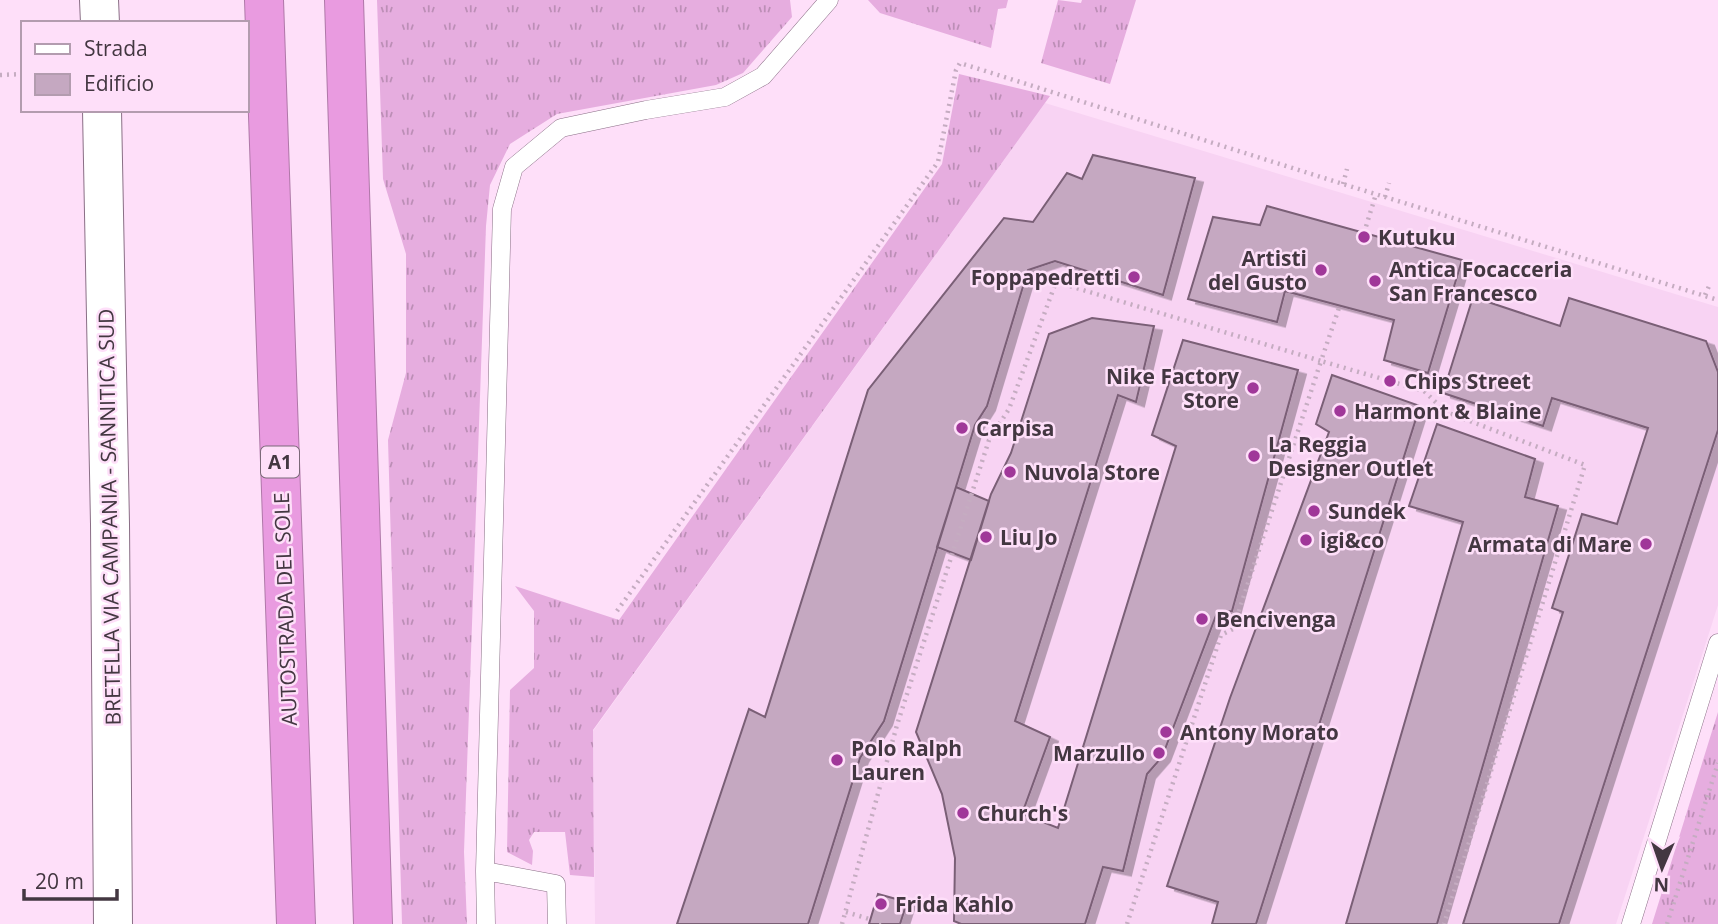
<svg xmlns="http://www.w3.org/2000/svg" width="1718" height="924" font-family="'Open Sans',sans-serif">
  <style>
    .built { fill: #f8d3f3 }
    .grass { fill: url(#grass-tufts) }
    .building { fill: #c5a8c1; stroke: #7a5f76; stroke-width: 2; filter: url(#shadow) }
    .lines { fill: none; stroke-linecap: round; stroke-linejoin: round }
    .lane-casing { stroke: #8a6f86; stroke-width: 19 }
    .secondary-casing { stroke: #8a6f86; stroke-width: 40 }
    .highway-casing { stroke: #af78a8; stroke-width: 40 }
    .path { stroke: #c5acc1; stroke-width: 4.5; stroke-dasharray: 2 5; stroke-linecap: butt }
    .lane { stroke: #fff; stroke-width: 18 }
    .secondary { stroke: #fff; stroke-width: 38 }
    .highway { stroke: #e99be0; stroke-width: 38 }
    .poi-dot { fill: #a03799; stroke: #fedff9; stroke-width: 2.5 }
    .labels { text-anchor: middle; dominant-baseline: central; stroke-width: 5; stroke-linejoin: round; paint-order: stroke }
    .shield { fill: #fedff9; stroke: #7b6978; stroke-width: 2 }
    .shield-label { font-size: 19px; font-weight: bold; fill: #433741 }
    .poi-label { font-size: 21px; font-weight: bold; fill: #433741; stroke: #fedff9; text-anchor: start }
    .street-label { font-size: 21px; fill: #433741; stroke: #fedff9 }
  </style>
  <defs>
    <pattern id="grass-tufts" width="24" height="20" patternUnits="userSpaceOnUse" patternTransform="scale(1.75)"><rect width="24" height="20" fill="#e6addf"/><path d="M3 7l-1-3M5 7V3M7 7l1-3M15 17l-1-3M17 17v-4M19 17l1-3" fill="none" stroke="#bc8eb6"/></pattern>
    <filter id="shadow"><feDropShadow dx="8" dy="4.5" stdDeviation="0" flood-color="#0004"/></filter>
  </defs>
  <rect width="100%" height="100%" fill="#fedff9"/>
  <!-- built -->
  <path class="built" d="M1045,103L1718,307V605L1616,924H595L593,731Z"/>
  <!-- grass -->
  <path class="grass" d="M377,0H790L792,17L743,73L716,85L557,114L510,144L490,185L486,226L464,852L467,924H402L388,440L406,373V254L383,179Z
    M868,0H1008L1006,8L998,9L991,48L880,13Z
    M1058,0L1081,3L1082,0H1136L1110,84L1041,63Z
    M959,74L1050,96L593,730L594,877L570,875L565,832H534L529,840L533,851L532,865L507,852L510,690L534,668V611L515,586L619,620L942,164Z
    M1718,712V924H1652Z"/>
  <!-- building -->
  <path class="building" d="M1093,155L1195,178L1163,295L1055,261L1028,270L987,406L975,425L884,721L860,758L808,924H677L749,709L765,717L868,390L1004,218L1033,222L1067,173L1082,179Z
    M1267,206L1462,260L1428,373L1384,360L1394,320L1285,291L1277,322L1188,299L1213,217L1260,225Z
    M1473,297L1560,326L1569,298L1706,341L1718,372V430L1559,924H1463L1563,612L1552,608L1582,514L1617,524L1648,428L1552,398L1543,426L1443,393Z
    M1092,318L1154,326L1136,402L1118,395L1015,721L1050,737L1022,814L1058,828L1176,446L1152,435L1183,340L1298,370L1232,611L1217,613L1162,757L1147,774L1123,871L1103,867L1085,924H961L954,921L955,858L942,794L916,732L991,494L1011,453L1049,334Z
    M1332,375L1420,406L1256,924H1212L1218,902L1167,886L1230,698L1329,432L1316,424Z
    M1437,424L1535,459L1525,497L1558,506L1437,924H1346L1463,522L1409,506Z
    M956,487L989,501L971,560L937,547Z
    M878,894L907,902L900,924H869Z"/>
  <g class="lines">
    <defs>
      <path id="lane" d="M485,871L556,884L557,924
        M486,924L485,871L502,209L514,167L561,128L646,110L725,97L763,76L829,0
        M1631,924L1718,643"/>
      <path id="secondary" d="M99,0L100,23
        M102,110L110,524L113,924"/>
      <path id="highway" d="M264,0L296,924
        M344,0L373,924"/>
    </defs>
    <!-- lane casing -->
    <use href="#lane" class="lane-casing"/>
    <!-- secondary casing -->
    <use href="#secondary" class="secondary-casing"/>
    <!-- highway casing -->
    <use href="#highway" class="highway-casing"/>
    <!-- path -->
    <path class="path" d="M0,75L23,74
      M1343,184L1347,169
      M1385,197L1389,183
      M1364,233L1376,194
      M1705,295L1710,284
      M617,611L938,162L956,70L960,63L1343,184L1718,300
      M846,912L886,924
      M842,924L897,725L989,440L1009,409L1056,282L1321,361L1340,305
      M1127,924L1221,635L1233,629L1321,361L1424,391L1446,412L1585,465L1444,924
      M1667,924L1718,763"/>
    <!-- lane -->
    <use href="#lane" class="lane"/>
    <!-- secondary -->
    <use href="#secondary" class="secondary"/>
    <!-- highway -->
    <use href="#highway" class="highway"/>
  </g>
  <!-- markers -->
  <g class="poi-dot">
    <circle cx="1364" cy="237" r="7"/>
    <circle cx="1321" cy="270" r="7"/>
    <circle cx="1134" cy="277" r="7"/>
    <circle cx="1375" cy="281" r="7"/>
    <circle cx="1390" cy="381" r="7"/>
    <circle cx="1253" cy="388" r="7"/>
    <circle cx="1340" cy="411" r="7"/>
    <circle cx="962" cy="428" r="7"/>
    <circle cx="1254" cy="456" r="7"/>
    <circle cx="1010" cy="472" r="7"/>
    <circle cx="1314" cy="511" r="7"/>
    <circle cx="986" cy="537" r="7"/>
    <circle cx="1306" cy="540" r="7"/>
    <circle cx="1646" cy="544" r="7"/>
    <circle cx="1202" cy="619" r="7"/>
    <circle cx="1166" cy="732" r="7"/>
    <circle cx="1159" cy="753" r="7"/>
    <circle cx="837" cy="760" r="7"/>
    <circle cx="963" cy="813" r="7"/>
    <circle cx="881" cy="904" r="7"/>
  </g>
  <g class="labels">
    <!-- shield labels -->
    <rect class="shield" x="261" y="446.5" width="38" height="31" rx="5"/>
    <g class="shield-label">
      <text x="280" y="462">A1</text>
    </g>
    <!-- poi labels -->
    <g class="poi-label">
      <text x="1378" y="237">Kutuku</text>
      <text x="1307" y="258" text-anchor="end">Artisti<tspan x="1307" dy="24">del Gusto</tspan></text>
      <text x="1389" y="269">Antica Focacceria<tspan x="1389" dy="24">San Francesco</tspan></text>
      <text x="1120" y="277" text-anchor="end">Foppapedretti</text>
      <text x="1239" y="376" text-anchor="end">Nike Factory<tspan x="1239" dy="24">Store</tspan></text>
      <text x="1404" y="381">Chips Street</text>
      <text x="1354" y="411">Harmont &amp; Blaine</text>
      <text x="976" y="428">Carpisa</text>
      <text x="1268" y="444">La Reggia<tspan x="1268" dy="24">Designer Outlet</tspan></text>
      <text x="1024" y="472">Nuvola Store</text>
      <text x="1328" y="511">Sundek</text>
      <text x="1000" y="537">Liu Jo</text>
      <text x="1320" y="540">igi&amp;co</text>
      <text x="1632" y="544" text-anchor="end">Armata di Mare</text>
      <text x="1216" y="619">Bencivenga</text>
      <text x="1180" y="732">Antony Morato</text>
      <text x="851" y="748">Polo Ralph<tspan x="851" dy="24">Lauren</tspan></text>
      <text x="1145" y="753" text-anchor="end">Marzullo</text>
      <text x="977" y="813">Church's</text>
      <text x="895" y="904">Frida Kahlo</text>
    </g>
    <!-- street labels -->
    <g class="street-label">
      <text transform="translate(109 517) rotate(-91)">BRETELLA VIA CAMPANIA - SANNITICA SUD</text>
      <text transform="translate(285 609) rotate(-92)">AUTOSTRADA DEL SOLE</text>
    </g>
  </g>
  <!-- legend -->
  <rect x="21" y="21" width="228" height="91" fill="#fedff9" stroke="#b39caf" stroke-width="2"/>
  <rect x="35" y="44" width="35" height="10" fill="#ffffff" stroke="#b39caf" stroke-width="2"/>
  <text x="84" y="56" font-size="21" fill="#433741">Strada</text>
  <rect x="35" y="74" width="35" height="21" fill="#c5a8c1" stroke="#b39caf" stroke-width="2"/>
  <text x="84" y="91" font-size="21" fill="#433741">Edificio</text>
  <!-- north arrow -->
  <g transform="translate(1662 868) rotate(182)" stroke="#fedff9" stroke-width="5" paint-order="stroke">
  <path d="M0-5L12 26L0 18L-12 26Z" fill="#433741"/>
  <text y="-10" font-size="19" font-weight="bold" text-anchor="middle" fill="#433741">N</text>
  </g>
  <!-- scale -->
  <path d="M24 889v10h93v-10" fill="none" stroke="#433741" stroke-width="3.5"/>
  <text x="35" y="889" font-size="21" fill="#433741" stroke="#fedff9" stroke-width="5" paint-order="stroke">20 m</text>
</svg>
